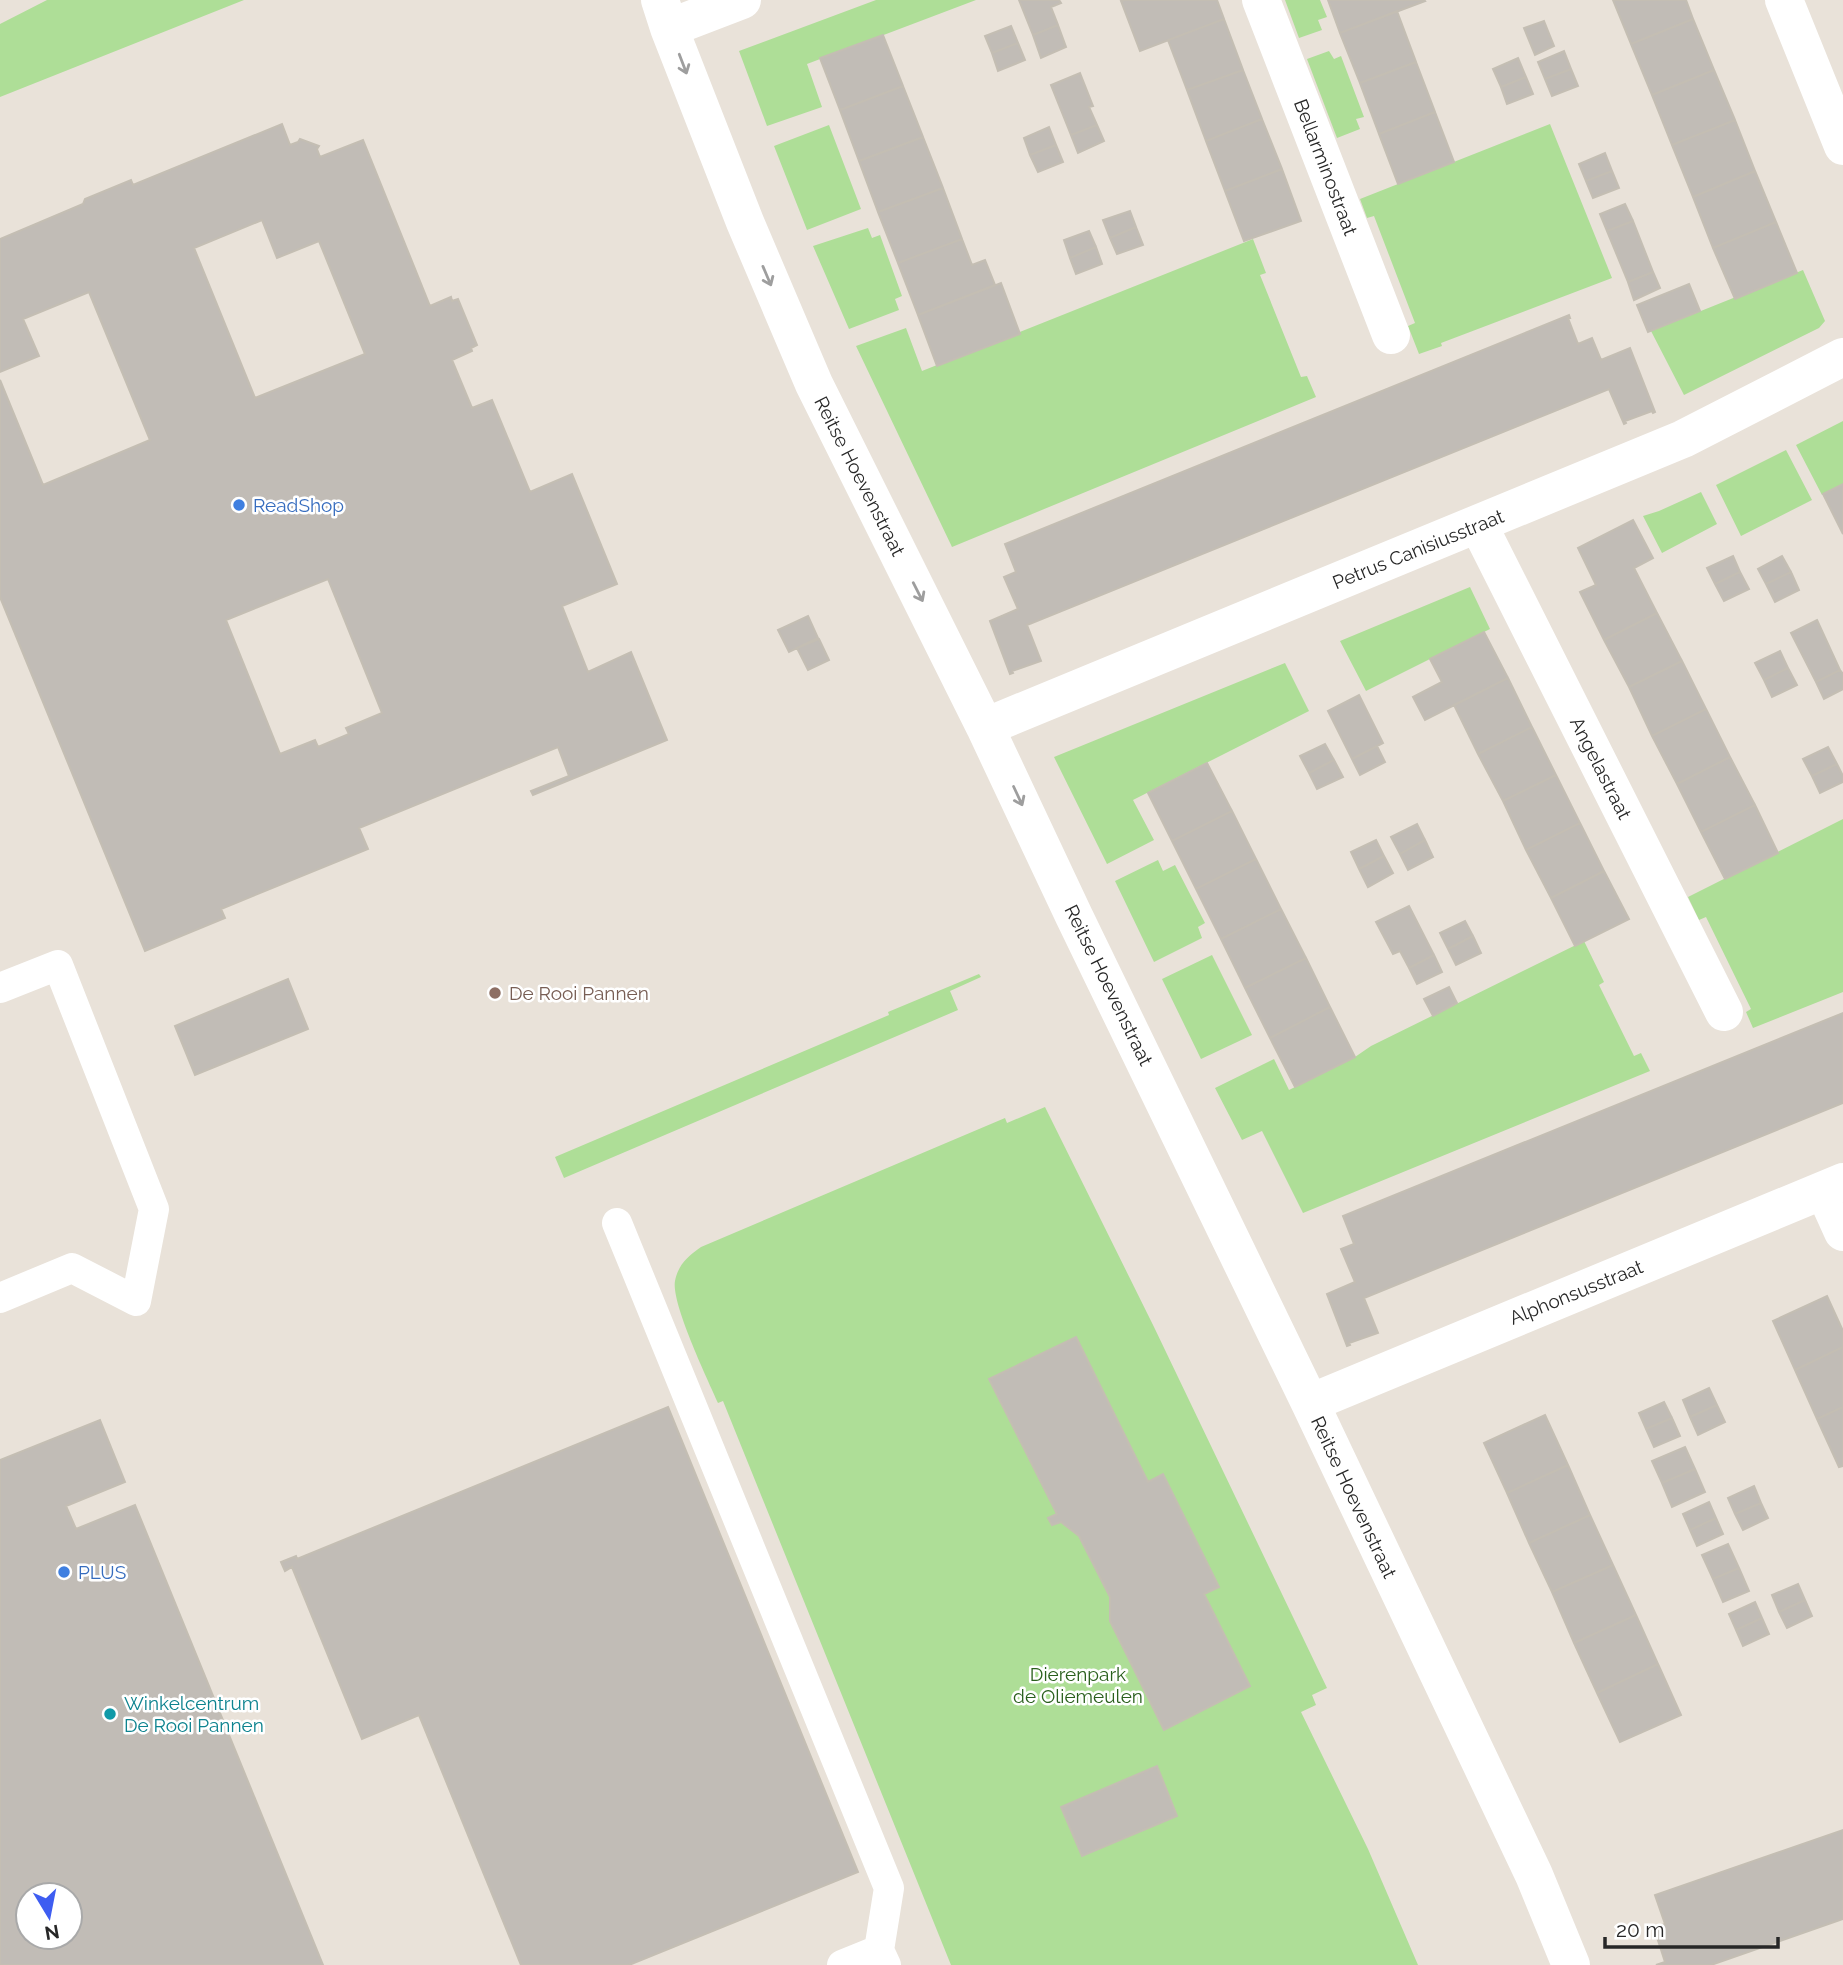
<svg xmlns="http://www.w3.org/2000/svg" width="1843" height="1965" font-family="Raleway,sans-serif">
  <style>
    .green { fill: #aede97 }
    .building { fill: #c1bcb6; stroke: #c4beb3; stroke-width: 2; fill-rule: evenodd }
    .lines { fill: none; stroke-linecap: round; stroke-linejoin: round }
    .service { stroke: #fff; stroke-width: 30 }
    .minor { stroke: #fff; stroke-width: 38 }
    .oneway { stroke: #9e9e9e }
    .shop-dot { fill: #3f7fe0; stroke: #fff; stroke-width: 2.5 }
    .education-dot { fill: #8d6e63; stroke: #fff; stroke-width: 2.5 }
    .culture-dot { fill: #0f9aa8; stroke: #fff; stroke-width: 2.5 }
    .labels { text-anchor: middle; dominant-baseline: central; stroke-width: 5; stroke-linejoin: round; paint-order: stroke }
    .street-label { font-size: 19px; fill: #272727; stroke: #fff }
    .shop-label { font-size: 19px; fill: #366cbe; stroke: #fff; text-anchor: start }
    .education-label { font-size: 19px; fill: #785e54; stroke: #fff; text-anchor: start }
    .park-label { font-size: 19px; fill: #295f1c; stroke: #fff }
    .culture-label { font-size: 19px; fill: #0d838f; stroke: #fff; text-anchor: start }
  </style>
  <rect width="100%" height="100%" fill="#e9e2d9"/>
  <!-- green -->
  <path class="green" d="M47,0H244L0,97V24Z
    M876,0H976L807,64L822,107L767,126L739,51Z
    M1285,0H1320L1327,17L1318,20L1322,30L1299,38Z
    M1329,51L1334,59L1341,56L1364,117L1356,119L1360,129L1337,138L1307,59Z
    M1550,124L1612,278L1441,343L1442,346L1419,354L1408,326L1415,323L1374,216L1367,218L1360,199Z
    M829,125L861,209L807,230L774,146Z
    M868,228L872,238L880,235L902,296L895,299L899,310L849,329L813,246Z
    M1253,239L1266,273L1260,275L1301,377L1307,376L1316,397L952,547L856,346L906,328L922,371Z
    M1803,270L1825,321L1819,328L1684,395L1651,331Z
    M1843,421V484L1822,495L1796,445Z
    M1786,450L1812,500L1741,536L1716,485Z
    M1701,492L1717,524L1662,553L1643,516L1659,511Z
    M1470,587L1490,629L1366,691L1340,641Z
    M1285,663L1309,711L1133,800L1154,840L1107,864L1054,757Z
    M1843,819V992L1753,1028L1746,1012L1751,1009L1706,917L1699,920L1688,897Z
    M1158,860L1163,871L1175,865L1205,923L1198,927L1202,938L1154,962L1115,881Z
    M1584,941L1604,982L1599,985L1634,1056L1641,1053L1650,1071L1303,1213L1262,1131L1242,1140L1215,1088L1274,1059L1289,1090L1355,1057L1371,1046Z
    M1212,955L1252,1035L1201,1059L1162,979Z
    M979,974L981,977L950,991L958,1010L564,1178L555,1157L889,1015L888,1012Z
    M1045,1107L1154,1327L1327,1688L1312,1695L1316,1705L1301,1712L1368,1849L1418,1965H951L723,1401L718,1403C707,1378 671,1303 675,1281C678,1265 688,1256 701,1247L1005,1118L1007,1123Z"/>
  <!-- building -->
  <path class="building" d="M1019,0H1059L1061,3L1051,7L1058,25L1033,35Z
    M1125,0H1217L1224,19L1140,51L1121,1Z
    M1328,0H1424L1425,1L1340,33Z
    M1613,0H1686L1693,19L1631,44Z
    M1397,11L1416,62L1360,83L1340,33Z
    M1224,19L1243,70L1187,90L1168,40Z
    M1693,19L1714,70L1652,95L1631,44Z
    M1544,21L1554,46L1535,55L1524,28Z
    M1058,25L1066,47L1041,58L1033,35Z
    M1011,26L1018,43L992,53L985,36Z
    M883,35L903,86L840,110L820,58Z
    M1018,43L1025,60L998,71L992,53Z
    M1564,51L1571,69L1545,79L1538,62Z
    M1518,58L1526,77L1501,87L1493,69Z
    M1416,62L1435,112L1379,134L1360,83Z
    M1571,69L1578,86L1552,96L1545,79Z
    M1243,70L1262,119L1206,141L1187,90Z
    M1714,70L1735,120L1672,145L1652,95Z
    M1080,73L1093,106L1089,107L1097,125L1071,135L1051,85Z
    M1526,77L1533,94L1507,104L1501,87Z
    M903,86L923,137L859,161L840,110Z
    M1435,112L1454,162L1398,184L1379,134Z
    M1262,119L1282,169L1225,191L1206,141Z
    M1735,120L1755,171L1693,197L1672,145Z
    M282,124L290,145L298,142L300,139L319,146L317,149L320,157L363,140L430,306L451,297L452,301L458,299L477,345L471,348L472,351L452,360L472,408L492,400L530,492L572,474L617,584L562,606L588,672L631,652L667,740L533,795L531,791L569,776L558,747L359,828L368,849L221,909L225,918L145,951L0,597V380L43,485L150,440L89,292L23,319L39,356L0,372V239L83,204L85,199L131,180L133,185ZM262,220L277,258L319,241L365,354L255,398L194,248ZM328,579L382,713L346,728L349,734L318,747L315,740L280,754L226,620Z
    M1097,125L1104,141L1078,153L1071,135Z
    M1049,127L1056,145L1030,155L1024,138Z
    M923,137L943,188L878,212L859,161Z
    M1056,145L1063,162L1038,172L1030,155Z
    M1605,153L1612,171L1586,181L1579,164Z
    M1282,169L1301,221L1244,241L1225,191Z
    M1612,171L1619,188L1593,198L1586,181Z
    M1755,171L1776,222L1713,248L1693,197Z
    M943,188L962,239L898,263L878,212Z
    M1625,204L1633,221L1607,231L1600,214Z
    M1130,211L1136,227L1110,238L1103,220Z
    M1633,221L1653,272L1628,282L1607,231Z
    M1776,222L1797,273L1735,299L1713,248Z
    M1136,227L1143,245L1117,254L1110,238Z
    M1089,231L1096,247L1070,258L1064,240Z
    M962,239L972,265L985,260L995,285L918,315L898,263Z
    M1096,247L1102,264L1076,274L1070,258Z
    M1653,272L1660,288L1634,300L1628,282Z
    M1001,283L1020,334L937,366L918,315Z
    M1689,284L1700,311L1648,332L1637,305Z
    M1569,315L1570,318H1568L1578,344L1592,338L1601,360L1630,348L1655,412L1653,413L1652,411L1625,421L1626,423L1624,424L1609,389L1027,625L1041,661L1012,671L1013,673L1010,674L990,621L1018,609L1004,577L1016,572L1005,544Z
    M1843,484V534L1823,494Z
    M1633,520L1653,558L1634,568L1657,613L1604,640L1580,592L1596,585L1578,548Z
    M1733,556L1740,572L1715,584L1707,568Z
    M1782,556L1791,572L1766,584L1758,569Z
    M1740,572L1749,589L1724,601L1715,584Z
    M1791,572L1799,590L1775,602L1766,584Z
    M1657,613L1682,661L1629,687L1604,640Z
    M808,616L818,638L789,652L778,630Z
    M1817,620L1840,670L1816,682L1791,633Z
    M1484,632L1508,678L1425,720L1413,697L1442,682L1430,659Z
    M819,639L829,660L808,670L797,648Z
    M1780,651L1788,668L1764,680L1755,663Z
    M1682,661L1706,709L1652,736L1629,687Z
    M1788,668L1797,685L1772,697L1764,680Z
    M1840,670L1843,674V689L1824,699L1816,682Z
    M1508,678L1532,727L1478,754L1454,705Z
    M1359,695L1383,743L1352,759L1328,711Z
    M1706,709L1730,757L1677,784L1652,736Z
    M1532,727L1556,775L1503,801L1478,754Z
    M1325,744L1334,760L1309,773L1300,756Z
    M1377,746L1385,762L1360,775L1352,759Z
    M1828,747L1837,764L1812,776L1803,759Z
    M1730,757L1755,805L1701,832L1677,784Z
    M1334,760L1343,777L1317,789L1309,773Z
    M1207,763L1232,811L1172,841L1148,793Z
    M1837,764L1843,776V782L1820,793L1812,776Z
    M1556,775L1580,823L1526,850L1503,801Z
    M1755,805L1778,853L1725,879L1701,832Z
    M1232,811L1256,859L1196,889L1172,841Z
    M1580,823L1604,871L1551,898L1526,850Z
    M1417,824L1425,840L1400,854L1391,837Z
    M1376,840L1384,856L1359,869L1351,852Z
    M1425,840L1433,857L1408,870L1400,854Z
    M1384,856L1393,873L1368,887L1359,869Z
    M1256,859L1281,909L1221,939L1196,889Z
    M1604,871L1629,919L1575,946L1551,898Z
    M1409,906L1434,955L1409,968L1400,951L1393,954L1376,922Z
    M1281,909L1306,958L1245,988L1221,939Z
    M1465,921L1473,936L1448,949L1440,933Z
    M1473,936L1481,953L1456,965L1448,949Z
    M1434,955L1442,972L1417,984L1409,968Z
    M1306,958L1330,1007L1270,1038L1245,988Z
    M288,979L308,1029L195,1075L175,1026Z
    M1449,987L1457,1003L1433,1016L1424,999Z
    M1330,1007L1355,1057L1295,1087L1270,1038Z
    M1843,1013V1103L1364,1298L1378,1333L1349,1343L1350,1345L1347,1346L1327,1294L1355,1282L1341,1249L1354,1244L1343,1216Z
    M1827,1296L1843,1331V1347L1795,1370L1773,1321Z
    M1076,1337L1148,1482L1163,1474L1219,1587L1204,1594L1250,1686L1164,1730L1110,1621V1597L1079,1536L1061,1522L1052,1525L1048,1518L1057,1514L989,1379Z
    M1843,1347V1407L1817,1419L1795,1370Z
    M1709,1388L1717,1405L1690,1417L1683,1400Z
    M1664,1402L1672,1418L1646,1429L1639,1413Z
    M1717,1405L1725,1422L1698,1435L1690,1417Z
    M668,1407L858,1872L629,1965H521L419,1715L362,1739L292,1567L285,1571L281,1562L296,1556L297,1559Z
    M1843,1407V1466L1839,1467L1817,1419Z
    M1545,1415L1568,1465L1507,1493L1484,1443Z
    M1672,1418L1680,1436L1654,1447L1646,1429Z
    M100,1420L125,1482L66,1506L76,1529L135,1505L323,1965H0V1460ZM28,1895H70V1937H28Z
    M1685,1447L1695,1469L1662,1483L1652,1461Z
    M1568,1465L1590,1515L1529,1543L1507,1493Z
    M1695,1469L1705,1492L1672,1507L1662,1483Z
    M1754,1486L1761,1503L1735,1514L1728,1498Z
    M1709,1502L1716,1518L1690,1530L1683,1514Z
    M1761,1503L1768,1518L1743,1530L1735,1514Z
    M1590,1515L1613,1565L1552,1592L1529,1543Z
    M1716,1518L1723,1534L1697,1546L1690,1530Z
    M1728,1544L1739,1568L1713,1579L1702,1555Z
    M1613,1565L1636,1615L1574,1643L1552,1592Z
    M1739,1568L1749,1591L1723,1602L1713,1579Z
    M1798,1584L1805,1600L1779,1612L1772,1595Z
    M1805,1600L1812,1616L1787,1628L1779,1612Z
    M1755,1602L1762,1618L1736,1630L1729,1614Z
    M1636,1615L1658,1664L1597,1693L1574,1643Z
    M1762,1618L1769,1634L1743,1646L1736,1630Z
    M1658,1664L1681,1715L1620,1742L1597,1693Z
    M1157,1766L1177,1816L1082,1856L1061,1807Z
    M1843,1830V1919L1711,1965H1656L1665,1962L1654,1928L1665,1924L1655,1895Z"/>
  <g class="lines">
    <!-- service -->
    <path class="service" d="M0,988L58,965L154,1209L136,1301L72,1268L0,1298
      M617,1223L889,1888L879,1950
      M842,1965L879,1950L886,1965"/>
    <!-- minor -->
    <path class="minor" d="M660,0L669,28L745,222L814,384L985,727L1074,916L1310,1403L1534,1875L1571,1965
      M1261,0L1391,335
      M1784,0L1843,146
      M669,28L742,0
      M1478,524L1724,1012
      M985,727L1683,439L1843,357
      M1824,1190L1843,1232
      M1310,1403L1843,1182"/>
  </g>
  <!-- one-way arrows -->
  <defs><path id="oneway-shaft" d="M-6 0H5M1.5-3L5.5 0L1.5 3" fill="none" stroke-width="1.6" stroke-linecap="round" stroke-linejoin="round" transform="scale(1.75)"/></defs>
  <g class="oneway">
    <use href="#oneway-shaft" transform="translate(683 64) rotate(69)"/>
    <use href="#oneway-shaft" transform="translate(767 276) rotate(67)"/>
    <use href="#oneway-shaft" transform="translate(918 592) rotate(63)"/>
    <use href="#oneway-shaft" transform="translate(1018 796) rotate(65)"/>
  </g>
  <!-- markers -->
  <g class="shop-dot">
    <circle cx="239" cy="505" r="7"/>
    <circle cx="64" cy="1572" r="7"/>
  </g>
  <circle class="education-dot" cx="495" cy="993" r="7"/>
  <circle class="culture-dot" cx="110" cy="1714" r="7"/>
  <g class="labels">
    <!-- street labels -->
    <g class="street-label">
      <text transform="translate(1326 167) rotate(69)">Bellarminostraat</text>
      <text transform="translate(860 476) rotate(63)">Reitse Hoevenstraat</text>
      <text transform="translate(1418 549) rotate(-22)">Petrus Canisiusstraat</text>
      <text transform="translate(1601 768) rotate(63)">Angelastraat</text>
      <text transform="translate(1109 985) rotate(64)">Reitse Hoevenstraat</text>
      <text transform="translate(1576 1292) rotate(-22)">Alphonsusstraat</text>
      <text transform="translate(1354 1497) rotate(65)">Reitse Hoevenstraat</text>
    </g>
    <!-- shop labels -->
    <g class="shop-label">
      <text x="253" y="505">ReadShop</text>
      <text x="78" y="1572">PLUS</text>
    </g>
    <!-- education labels -->
    <g class="education-label">
      <text x="509" y="993">De Rooi Pannen</text>
    </g>
    <!-- park labels -->
    <g class="park-label">
      <text x="1078" y="1674">Dierenpark<tspan x="1078" dy="22">de Oliemeulen</tspan></text>
    </g>
    <!-- culture labels -->
    <g class="culture-label">
      <text x="124" y="1703">Winkelcentrum<tspan x="124" dy="22">De Rooi Pannen</tspan></text>
    </g>
  </g>
  <!-- north arrow -->
  <g transform="translate(49 1916) rotate(170)"><circle r="33" fill="#ffffff" stroke="#a9a9a9" stroke-width="2"/>
  <path d="M0-5L12 26L0 18L-12 26Z" fill="#3e5df1"/>
  <text y="-10" font-size="19" font-weight="bold" text-anchor="middle" fill="#272727">N</text>
  </g>
  <!-- scale -->
  <path d="M1605 1937v10h173v-10" fill="none" stroke="#272727" stroke-width="3.5"/>
  <text x="1616" y="1937" font-size="21" fill="#272727" stroke="#ffffff" stroke-width="5" paint-order="stroke">20 m</text>
</svg>
